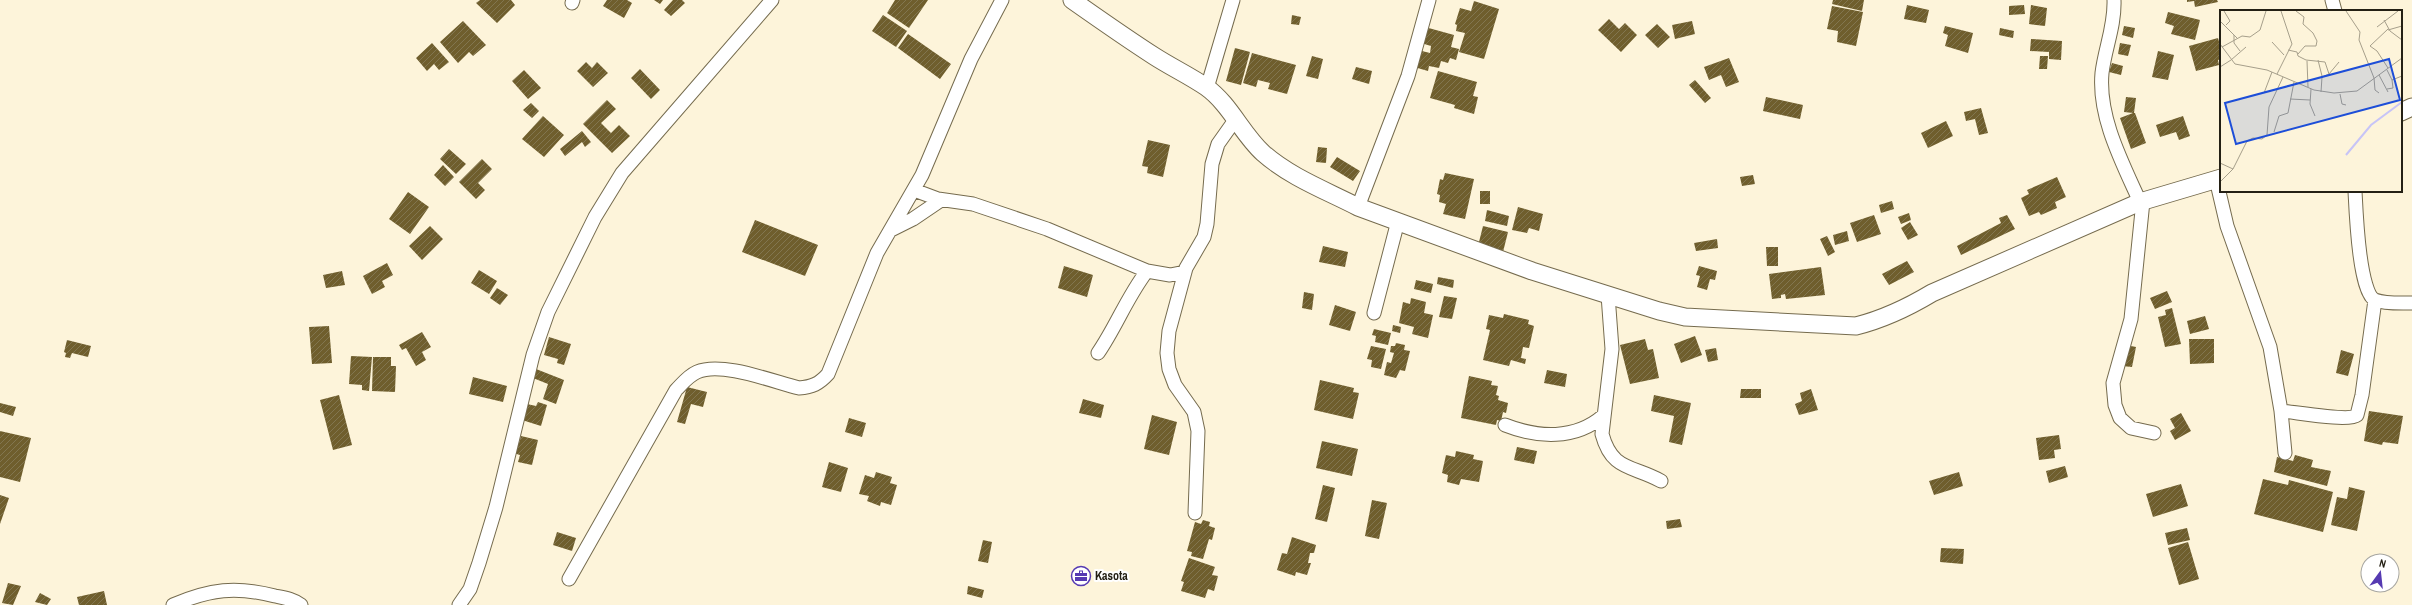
<svg xmlns="http://www.w3.org/2000/svg" width="2412" height="605" font-family="'Archivo Narrow',sans-serif">
  <style>
    .building { fill: url(#building-hatch) }
    .lines { fill: none; stroke-linecap: round; stroke-linejoin: round }
    .minor-casing { stroke: #756b4e; stroke-width: 15 }
    .tertiary-casing { stroke: #756b4e; stroke-width: 19 }
    .minor { stroke: #fff; stroke-width: 13 }
    .tertiary { stroke: #fff; stroke-width: 17 }
    .labels { text-anchor: middle; dominant-baseline: central; stroke-width: 4; stroke-linejoin: round; paint-order: stroke }
    .poi-label { font-size: 12px; font-weight: bold; fill: #242014; stroke: #fff; text-anchor: start }
    .inset-river { fill: none; stroke: #c7c4f7; stroke-width: 2 }
    .inset-road { fill: none; stroke: #a69f8b; stroke-width: 1 }
    .view { fill: #1d4ed8; fill-opacity: 0.15; stroke: #1d4ed8; stroke-width: 2 }
    .inset-edge { fill: none; stroke: #242014; stroke-width: 2 }
  </style>
  <defs>
    <pattern id="building-hatch" width="6" height="6" patternUnits="userSpaceOnUse"><rect width="6" height="6" fill="#6f5e2d"/><path d="M-1 1l2-2M0 6l6-6M5 7l2-2" fill="none" stroke="#827650"/></pattern>
  </defs>
  <rect width="100%" height="100%" fill="#fdf4da"/>
  <!-- building -->
  <path class="building" d="M480,0H511L515,5L497,23L476,3Z
    M607,0H627L632,3L624,18L603,6Z
    M654,0H663L660,4Z
    M673,0H682L685,3L671,16L664,10Z
    M895,0H928L909,28L887,13Z
    M1833,0H1864L1862,11L1832,4Z
    M2187,0H2217L2218,2L2195,7L2194,1L2187,2Z
    M1474,1L1499,9L1484,59L1459,52L1465,33L1456,31L1457,25L1455,24L1460,8L1471,11Z
    M1907,5L1929,10L1926,23L1904,19Z
    M2024,5L2025,14L2009,15V6Z
    M2031,5L2047,8L2045,26L2029,24Z
    M1832,6L1863,12L1856,46L1837,42L1838,31L1827,29Z
    M2168,12L2200,20L2195,40L2171,34L2174,26L2165,23Z
    M883,15L907,31L896,47L872,31Z
    M1292,15L1301,17L1299,25L1291,24Z
    M1609,19L1619,29L1625,23L1637,35L1621,52L1598,30Z
    M463,21L486,45L473,56L469,52L458,63L440,42Z
    M1692,21L1695,34L1675,39L1672,25Z
    M1657,24L1670,37L1658,48L1645,35Z
    M1945,26L1973,33L1968,53L1945,46L1948,35L1943,33Z
    M2124,26L2135,28L2133,38L2122,35Z
    M1425,27L1454,35L1451,47L1459,49L1456,60L1450,58L1448,63L1441,61L1439,68L1429,66L1428,71L1414,67L1418,50L1430,53L1431,46L1421,43Z
    M2000,28L2014,31L2013,38L1999,35Z
    M908,34L951,64L940,79L898,48Z
    M2218,38L2221,49V59L2218,60L2219,65L2196,71L2189,46Z
    M2031,39L2062,41L2061,60L2049,59V52L2030,51Z
    M432,43L449,62L439,70L434,64L427,71L416,58Z
    M2120,43L2131,45L2128,56L2118,54Z
    M1235,48L1250,52L1241,85L1226,81Z
    M2158,51L2174,55L2168,80L2152,77Z
    M1252,53L1296,65L1287,94L1268,89L1270,83L1258,80L1256,87L1243,83Z
    M1312,56L1323,59L1318,79L1306,76Z
    M2040,56H2048L2047,69H2039Z
    M1729,58L1739,82L1726,87L1721,75L1709,80L1704,67Z
    M586,62L592,68L597,62L608,73L593,87L577,71Z
    M2112,63L2123,66L2121,75L2109,72Z
    M1356,67L1372,71L1369,84L1352,79Z
    M640,69L660,90L651,99L631,78Z
    M524,70L541,88L528,99L512,81Z
    M1438,71L1477,82L1473,96L1478,97L1474,114L1454,108L1455,105L1430,98Z
    M1695,80L1711,98L1705,103L1689,85Z
    M1766,97L1803,105L1800,119L1763,111Z
    M2126,97L2136,98L2134,113H2135L2146,143L2131,149L2120,118L2133,113L2124,112Z
    M607,100L616,109L601,123L611,133L619,125L630,136L612,153L583,124Z
    M531,103L539,111L532,118L523,110Z
    M1981,108L1988,133L1979,135L1975,119L1966,121L1964,112Z
    M543,116L564,135L544,157L522,139Z
    M2183,116L2190,136L2179,140L2176,132L2160,137L2156,125Z
    M1946,121L1953,136L1928,148L1921,133Z
    M582,131L591,142L585,147L582,142L565,156L560,149Z
    M1148,140L1170,145L1163,177L1147,173L1148,167L1142,166Z
    M1318,147L1327,148L1326,163L1316,162Z
    M449,149L466,164L456,174L440,159Z
    M1337,157L1360,171L1353,181L1330,167Z
    M482,159L492,169L478,183L485,190L476,199L459,182Z
    M443,165L454,177L445,186L434,175Z
    M1445,173L1474,179L1465,219L1443,214L1446,204L1439,202L1440,195L1437,194L1440,179L1443,180Z
    M1753,175L1755,184L1742,186L1740,177Z
    M2057,177L2066,197L2055,202L2057,208L2041,215L2039,212L2029,216L2021,198L2029,194L2027,190Z
    M1480,191H1490V204H1480Z
    M408,192L429,207L410,234L389,219Z
    M1892,201L1894,209L1881,213L1879,205Z
    M1518,207L1543,214L1539,231L1529,228L1527,233L1512,230Z
    M1487,210L1509,216L1507,226L1485,221Z
    M1909,213L1911,220L1901,224L1898,217Z
    M1874,215L1881,234L1857,242L1850,223Z
    M2007,215L2015,229L1961,255L1957,246L2001,223L1999,218Z
    M755,220L818,245L805,276L742,252Z
    M1910,222L1918,235L1908,240L1901,228Z
    M430,226L443,239L422,260L409,246Z
    M1483,226L1508,232L1503,252L1481,246L1482,243L1479,242Z
    M1847,231L1849,241L1835,245L1833,235Z
    M1827,236L1835,252L1828,256L1820,239Z
    M1717,239L1718,248L1696,251L1694,243Z
    M1323,246L1348,252L1345,267L1319,262Z
    M1766,247H1778V266H1767Z
    M1907,261L1914,272L1889,285L1882,274Z
    M387,263L393,275L382,281L385,287L372,294L363,276Z
    M1064,266L1093,275L1087,297L1058,288Z
    M1699,266L1717,271L1715,280L1710,279L1707,290L1697,287L1700,276L1696,275Z
    M1821,267L1825,295L1786,299L1785,294L1781,295V298L1772,299L1769,274Z
    M479,270L497,281L489,294L471,283Z
    M342,271L345,285L326,288L323,275Z
    M1438,277L1454,280L1453,288L1437,284Z
    M1416,280L1433,284L1431,293L1414,289Z
    M497,288L508,295L500,305L490,298Z
    M2167,291L2172,302L2155,309L2150,298Z
    M1304,292L1314,294L1312,310L1302,308Z
    M1444,296L1457,298L1452,319L1439,317Z
    M1411,298L1426,302L1424,313L1433,315L1428,338L1412,334L1414,327L1399,323L1403,302L1410,304Z
    M1335,305L1356,312L1350,331L1329,325Z
    M2172,308L2181,344L2165,347L2158,317L2166,315L2165,310Z
    M1504,314L1529,320L1528,324L1534,326L1529,348L1523,347L1521,358L1526,359L1525,364L1511,360L1509,366L1483,360L1490,330L1486,329L1489,315L1503,318Z
    M2205,316L2209,329L2190,334L2187,321Z
    M1393,325L1401,327L1400,333L1392,331Z
    M329,326L332,363L312,364L309,327Z
    M1374,329L1391,333L1388,345L1375,342L1376,336L1372,335Z
    M422,332L431,347L422,352L426,360L416,366L406,348L402,350L399,345Z
    M1695,336L1702,355L1681,363L1674,344Z
    M549,337L571,344L564,365L557,363L558,359L544,355Z
    M1645,339L1648,350L1653,349L1659,378L1630,384L1620,345Z
    M2189,339H2214V363L2190,364Z
    M67,340L91,346L88,357L72,353L70,358L65,357L66,353L64,352Z
    M1396,343L1405,345L1404,350L1410,351L1405,371L1400,370L1396,378L1384,375L1387,362L1391,363L1394,353L1390,352L1391,346H1395Z
    M2126,345L2136,347L2132,367L2122,366Z
    M1371,346L1386,349L1381,369L1371,367L1372,360L1367,359Z
    M1716,348L1718,360L1708,362L1705,350Z
    M2341,350L2354,354L2348,376L2336,373Z
    M351,356L372,357L369,391L362,390V385L349,384Z
    M373,357H391V366H396L395,392L372,391Z
    M536,369L564,380L556,404L543,399L548,384L533,378Z
    M1547,370L1567,374L1565,387L1544,383Z
    M1469,376L1492,381L1491,385L1498,386L1496,395L1499,396L1498,400L1508,403L1506,413L1503,412L1501,421L1497,420L1496,425L1461,418Z
    M473,377L507,386L503,402L469,394Z
    M1320,380L1354,388L1353,392L1359,393L1353,419L1314,410Z
    M687,387L707,392L703,407L691,404L685,424L677,422Z
    M1741,389H1761V398H1740Z
    M1811,389L1818,410L1799,415L1795,404L1802,401L1800,393Z
    M339,395L352,445L333,450L320,400Z
    M1654,395L1691,403L1682,445L1669,442L1674,416L1651,411Z
    M1083,399L1104,405L1101,418L1079,413Z
    M538,402L547,405L541,426L522,420L527,404L536,406Z
    M0,403L16,407L13,416L0,412Z
    M2369,411L2403,416L2398,444L2383,442L2382,445L2364,441Z
    M2181,413L2191,431L2175,440L2170,431L2175,428L2170,419Z
    M1152,415L1177,422L1169,455L1144,449Z
    M849,418L866,423L862,437L845,432Z
    M0,431L31,438L20,482L0,477Z
    M2059,435L2061,449L2054,450L2055,458L2039,460L2036,438Z
    M521,436L538,440L532,465L518,462L520,455L513,453L516,442L519,443Z
    M1322,441L1358,449L1352,476L1316,468Z
    M1517,447L1537,451L1534,464L1514,460Z
    M1456,451L1474,455L1473,459L1483,461L1479,482L1461,479L1459,485L1447,482L1448,475L1442,473L1446,455L1455,457Z
    M2295,455L2313,460L2311,467L2331,471L2327,486L2274,472L2277,457L2293,461Z
    M829,462L848,468L841,492L822,487Z
    M2065,466L2068,477L2049,483L2046,471Z
    M876,472L892,477L890,483L897,485L891,505L881,502L880,506L867,501L869,496L859,494L865,475L874,478Z
    M1959,472L1963,486L1934,495L1929,481Z
    M2263,479L2288,485L2289,480L2333,492L2323,532L2254,514Z
    M2181,484L2188,506L2153,517L2146,494Z
    M1323,485L1335,488L1327,522L1315,519Z
    M2349,487L2365,491L2357,531L2331,525L2337,497L2347,499Z
    M0,495L9,498L0,524Z
    M1372,500L1387,503L1379,539L1365,536Z
    M1680,519L1682,527L1667,529L1666,521Z
    M1203,520L1210,522L1209,526L1215,528L1212,540L1209,539L1203,559L1191,556L1192,552L1187,551L1195,522L1201,524Z
    M2187,528L2190,540L2168,545L2165,533Z
    M557,532L576,538L572,551L553,545Z
    M1292,537L1316,545L1314,553H1310L1308,563H1311L1307,575L1296,572L1295,576L1277,570L1282,553L1287,554Z
    M983,540L992,542L988,563L978,561Z
    M2188,542L2199,579L2179,585L2168,548Z
    M1941,548L1964,549L1963,564L1940,562Z
    M1189,558L1215,567L1212,575L1218,576L1214,591L1208,589L1205,598L1181,591L1184,582L1181,581Z
    M8,583L21,586L13,605L2,603Z
    M968,586L984,590L982,598L967,594Z
    M104,591L107,605H79L77,597Z
    M40,593L51,599L47,605L35,602Z"/>
  <g class="lines">
    <defs>
      <path id="minor" d="M2114,0C2115,26 2105,48 2102,73C2098,117 2122,162 2140,202
        M2332,0L2335,11
        M572,3L573,0
        M1207,88L1233,0
        M2216,179L2227,226L2270,347L2281,411L2285,453
        M914,190L938,199L973,204L1047,229L1147,271L1170,275L1185,272
        M2355,191C2356,210 2359,293 2375,300C2385,304 2402,303 2412,303
        M2143,201L2131,319L2113,383L2115,405L2120,418L2131,428L2154,433
        M1358,207L1408,76L1429,0
        M891,230L913,219L941,200
        M1608,295L1612,349L1602,434C1612,471 1632,465 1661,481
        M1374,313L1398,221
        M1098,353C1116,327 1127,297 1147,271
        M2281,411C2295,412 2349,422 2357,415L2362,395L2375,300
        M1505,425C1538,438 1575,440 1603,416
        M1195,513L1198,431L1194,412L1175,385L1169,369L1167,353L1169,331L1186,268L1204,237L1207,224L1212,164L1218,144L1235,120
        M569,579L676,390C683,383 688,376 697,372C722,361 774,382 799,388C812,387 819,384 828,374L877,253L922,175L971,59L1002,0
        M173,605C210,589 236,586 275,596C285,598 293,599 301,605
        M459,605L470,589L479,563L496,507L533,355L548,312L595,217L622,173L772,0"/>
      <path id="tertiary" d="M1072,0C1099,19 1126,38 1154,56C1171,67 1190,76 1206,87C1230,104 1242,134 1263,153C1290,177 1327,191 1358,207L1532,271L1659,311L1685,317L1856,326C1884,319 1907,308 1932,293L2140,202L2221,178
        M2401,112L2412,107"/>
    </defs>
    <!-- minor casing -->
    <use href="#minor" class="minor-casing"/>
    <!-- tertiary casing -->
    <use href="#tertiary" class="tertiary-casing"/>
    <!-- minor -->
    <use href="#minor" class="minor"/>
    <!-- tertiary -->
    <use href="#tertiary" class="tertiary"/>
  </g>
  <!-- icons -->
  <defs>
    <symbol id="office-ring" viewBox="-11 -11 22 22"><circle r="9.5" fill="#fff" stroke="#563ab2" stroke-width="1.5"/><path d="M-6-3h4V-5.5h4V-3h4V5H-6ZM-1-4.5V-3h2v-1.5ZM-6 0V1H6V0Z" fill="#563ab2"/></symbol>
  </defs>
  <g fill-rule="evenodd">
    <use href="#office-ring" x="1070" y="565" width="22" height="22"/>
  </g>
  <g class="labels">
    <!-- poi labels -->
    <g class="poi-label">
      <text x="1095" y="576">Kasota</text>
    </g>
  </g>
  <!-- overview -->
  <g transform="translate(2220 10)">
    <rect width="182" height="182" fill="#fdf4da"/>
    <path class="inset-river" d="M126,145L151,115L182,92"/>
    <path class="inset-road" d="M4,1L10,11L6,15M76,1L84,7L83,14L93,23L97,31L96,36H85L78,44M126,1L140,22L139,30L154,68M164,10L170,21L182,30M0,11L17,28M157,17L178,1M168,19L150,36L157,41L168,58M168,20L182,16M14,25V33L20,41M52,32L64,45M0,34L15,54L47,60L94,80L114,83L137,81L182,48M2,37L22,26L30,27L40,20L46,1M68,40L77,42L78,46L86,50L105,52L109,64L102,67L101,82M11,50L26,37M98,50L102,66M87,51L88,77M0,57L11,50M167,60L172,70L182,66M57,64L72,34L61,1M109,64L119,52M159,65L168,82M154,68L155,80L159,83M91,79L90,94L95,106M167,79L173,78L172,70M44,83L52,62M120,84L122,94L126,95M70,89L90,90M54,122L59,106L68,103L74,72M182,149V162M0,153L13,159M0,172L13,159L27,131L33,128L42,129L47,125L49,97L63,67"/>
    <path class="view" d="M169,49L180,90L16,134L5,93Z"/>
    <rect width="182" height="182" class="inset-edge"/>
  </g>
  <!-- north arrow -->
  <g transform="translate(2380 573) rotate(15)"><circle r="19" fill="#ffffff" stroke="#a7a6a1"/>
  <path d="M0-3L7 15L0 10L-7 15Z" fill="#563ab2"/>
  <text y="-6" font-size="11" font-weight="bold" text-anchor="middle" fill="#242014">N</text>
  </g>
</svg>
